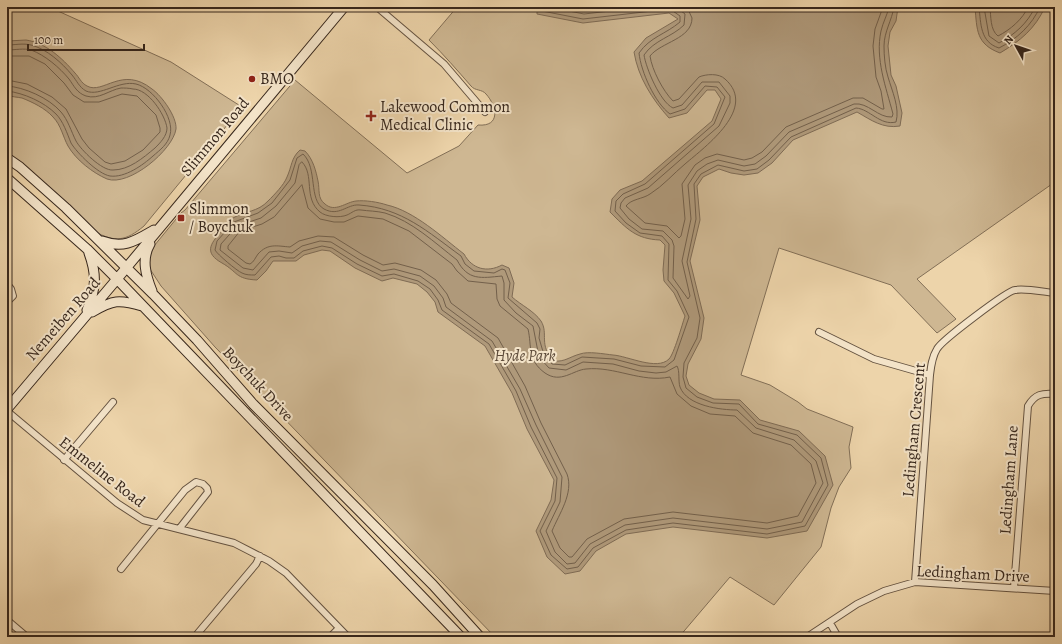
<svg xmlns="http://www.w3.org/2000/svg" width="1062" height="644" font-family="Alegreya,serif">
  <style>
    .green { fill: #ceb792; stroke: #826f57 }
    .water { fill: #af997a; stroke: #7f6b54 }
    .lines { fill: none; stroke-linecap: round; stroke-linejoin: round }
    .shore { stroke: #73604b; stroke-width: 1 }
    .street-casing { stroke: #645240; stroke-width: 8 }
    .secondary-casing { stroke: #37271c; stroke-width: 11 }
    .street { stroke: #f3e3c8; stroke-width: 6 }
    .secondary { stroke: #f3e3c8; stroke-width: 9 }
    .poi-dot { fill: #8f2418; stroke: #f3e3c8; stroke-width: 1.5 }
    .labels { text-anchor: middle; dominant-baseline: central; stroke-width: 4; stroke-linejoin: round; paint-order: stroke }
    .poi-label { font-size: 16px; fill: #37271c; stroke: #f3e3c8; text-anchor: start }
    .street-label { font-size: 16px; fill: #37271c; stroke: #f3e3c8 }
    .park-label { font-size: 16px; font-style: italic; fill: #5d4b3a; stroke: #f3e3c8 }
  </style>
  <rect width="100%" height="100%" fill="#edd4aa"/>
  <filter id="stains"><feTurbulence type="fractalNoise" baseFrequency=".005" numOctaves="4"/><feColorMatrix values="0 0 0 0 .2 0 0 0 0 .09 0 0 0 0 .02 0 0 0 .5 -.17"/></filter>
  <radialGradient id="worn" r=".72"><stop offset=".6" stop-color="#630" stop-opacity="0"/><stop offset="1" stop-color="#630" stop-opacity=".3"/></radialGradient>
  <!-- green -->
  <path class="green" d="M7,7H49L171,62L242,107L144,226C126,241 115,243 94,231L7,155Z
    M457,7H1055V151L1052,184L917,279L956,319L937,333L891,285L779,248L741,375L770,385L798,402L807,409L853,427L849,447L851,468L839,487L831,508L821,547L774,605L730,577L679,637H495L215,347L161,286L148,266L149,254L154,246L181,213L185,210L295,80L407,173L459,146L478,125C501,127 497,106 486,94C482,89 475,91 471,86C457,70 444,55 429,40Z"/>
  <!-- water -->
  <path class="water" d="M537,7H898L896,21L890,32L888,46L891,75L896,86L902,113L900,126C883,129 871,120 857,112L793,140L772,163L758,173L744,175L731,173L719,169L703,177L697,186L700,220L690,261L704,318L701,339L688,364L686,376L689,385L699,393L714,399L740,400L760,420L799,431L825,456L833,485L807,531L767,538L673,527L626,534L596,551L580,571L565,574L547,557L536,531L551,500L554,480L527,429L512,393L485,346L438,312L435,302L427,292L417,284L393,278L382,281L355,268L330,251L322,250L304,255L296,261H273L266,271L257,280C235,279 238,272 222,263C204,253 210,244 221,232C225,227 227,221 233,218C245,211 258,212 268,201C274,195 284,185 287,177C292,166 291,158 300,150L305,151C313,159 316,171 318,181C320,190 317,198 325,204C335,213 346,202 356,201C365,200 378,202 387,205C414,211 442,237 464,254C472,269 487,273 502,265L509,268L514,283L512,297C521,305 534,311 541,321C549,334 538,345 554,361C565,362 569,357 580,354C588,351 604,354 613,355C628,356 657,371 669,359C674,354 682,325 685,316L674,293L664,281L663,270L665,245L660,240C636,239 627,229 610,212L612,199L620,190L642,181L712,121L721,99L715,90H707L687,113L669,118C652,99 638,77 634,52L646,38L678,19L669,13L583,23L537,14Z
    M975,7H1045C1035,29 1020,41 1000,53C976,44 977,30 975,7Z
    M26,40C46,43 62,58 75,73C79,77 81,83 87,86C103,95 122,65 152,89C162,96 177,117 176,129C173,150 129,187 107,179C93,173 76,160 68,146C63,137 61,125 53,117C45,108 32,102 22,98C17,97 12,97 7,95V41Z"/>
  <g class="lines">
    <!-- shore -->
    <path class="shore" d="M541,7L542,11L583,19L670,9L680,16V22C666,34 650,37 639,53C641,72 655,103 670,114L685,109L705,86L717,87L725,97L714,124L645,184L623,194L616,201L615,211L626,223L640,233L662,236L669,244L668,280L677,291L689,317L674,360L665,367L641,366L614,359L582,357L565,365L552,364L544,355L539,338L540,329L537,323L508,298L510,283L505,270L502,269L494,273L474,271L465,264L461,256C428,232 402,208 359,205C347,204 339,217 324,209C308,200 318,168 303,154L297,158L290,180L272,203L258,213L234,222L217,241L215,250C217,254 237,271 242,273C246,275 250,275 255,275L271,257L279,256L286,258H294L303,251L322,246L332,248L357,264L382,276L394,274L418,281L430,289L438,300L442,310L489,344L516,391L531,427L557,478L555,501L540,531L551,555L567,569L578,567L593,548L626,530L673,523L767,534L805,526L828,485L821,458L797,435L758,424L739,404L713,403L697,397L686,388L683,377L684,363L697,338L700,318L687,262L696,219L694,184L701,174L718,165L744,171L757,169L769,160L791,137L856,108C870,109 880,126 896,122C900,108 892,91 888,77C885,68 884,56 884,46C884,32 892,20 894,7
      M549,7L584,14L645,7
      M676,7L685,14L684,25C672,37 654,40 644,55C646,68 660,102 673,108L682,105L702,82H719L730,96V103L719,126L648,188L625,198L621,203L620,208L629,219L642,229L663,231L672,240L674,246L673,278L688,299L690,296L682,261L691,219L688,185L697,171L707,164L718,160L744,166L755,164L766,156L789,132L854,104C868,102 878,118 892,117L893,114C886,87 875,59 881,31C883,22 887,16 889,7
      M687,7L692,18C692,39 661,42 650,56C652,70 663,91 673,101L679,99L699,77C706,74 719,73 725,79C758,108 706,146 685,164C674,173 663,186 650,194C643,199 631,199 626,206L645,223L667,226L679,238L681,236L685,219L682,184L695,165L705,158L717,154L744,160L752,158L762,152L786,127L853,98H863L882,109H884L881,91L876,77L873,46L875,29L883,7
      M979,7C981,24 980,42 999,48C1017,39 1032,25 1040,7
      M984,7L989,36L999,43C1014,35 1028,23 1035,7
      M990,7C991,16 990,30 998,36C1010,30 1023,19 1028,7
      M7,45C15,45 23,43 31,45C47,49 62,63 72,75C77,81 79,87 86,91C100,97 119,80 136,84C153,88 175,118 170,135C168,144 160,150 153,156C143,165 125,178 110,176C98,174 77,153 71,143C67,133 63,121 56,114C44,102 24,93 7,91
      M7,50C15,50 24,48 31,50C45,55 60,68 69,79C74,86 77,93 86,96C99,100 109,90 121,88C124,88 129,88 133,89C148,89 165,114 167,128C167,136 160,143 155,148C143,158 129,170 113,170C102,171 81,150 76,141C71,131 68,120 61,112C49,98 24,87 7,86
      M7,56H29L45,64L64,83L73,95L84,102H99L122,94L137,96L156,115L160,128V132L143,150L125,161L111,164L105,162L89,148L82,139L66,109L52,97L27,84L7,80
      M302,162C315,175 303,198 320,212C326,217 340,218 347,215C352,213 355,209 361,210C368,211 377,211 385,213C412,221 435,243 457,260C468,281 481,278 502,276L504,283V300L516,313L533,326L539,357L549,368L566,370L583,362L613,364L639,371L656,373L666,372L677,366C680,371 678,381 680,387C687,406 721,410 737,410L756,428L794,440L816,461L823,483L802,522L767,529L673,518L625,525L590,544L575,563L567,564L555,552L546,531L560,502L562,477L536,425L520,389L492,341L446,307L443,298L434,286L420,276L394,269L382,271L360,260L331,242L320,241L302,246L292,253L279,251L269,252L253,270L243,268L220,250L221,244L237,226L261,218L276,206L295,183L299,165Z
      M302,185L308,208L320,219L334,222H344L358,216L383,219L409,231L452,264L457,271L468,281L496,284L497,299L500,306L528,329C532,346 527,360 545,373C561,384 573,370 586,369C615,366 641,383 670,377L677,394L691,406L710,414L735,416L753,433L791,445L811,464L816,483L798,516L767,523L673,512L624,519L587,539L572,557H569L560,548L552,531C559,514 574,493 567,474L541,423L525,386L498,338L451,303L447,294L436,280L421,270L395,263L383,265L363,255L334,237L318,236L299,241L290,247C277,246 268,243 258,254C255,258 254,262 250,264L246,263L228,249V246L240,231L262,224L274,217Z"/>
    <defs>
      <path id="street" d="M377,7L444,64L485,112
        M7,284L11,289L13,296L7,302
        M819,332L874,359L930,375
        M7,411L117,503L143,520L234,543L269,561L286,573L348,637
        M64,460L113,402
        M121,569L185,490L196,482L203,484L207,488L208,492L179,529
        M915,582L930,375C931,366 932,357 937,349C942,340 1007,291 1015,290C1025,288 1044,292 1055,293
        M1014,588L1028,406C1035,394 1042,393 1055,394
        M7,620L27,637
        M830,623L838,637
        M198,633L256,564L260,556
        M330,637L339,628
        M807,637L857,604L884,591L915,582L1055,591"/>
      <path id="secondary" d="M7,158L20,167L66,208L153,294L197,340L253,404L433,585L480,637
        M7,178L87,249L117,279L461,637
        M102,241C124,249 135,241 154,230
        M150,244C141,259 146,276 152,291
        M87,310C96,289 97,275 89,253
        M92,312C113,300 119,299 142,306
        M7,409L117,279L344,7"/>
    </defs>
    <!-- street casing -->
    <use href="#street" class="street-casing"/>
    <!-- secondary casing -->
    <use href="#secondary" class="secondary-casing"/>
    <!-- street -->
    <use href="#street" class="street"/>
    <!-- secondary -->
    <use href="#secondary" class="secondary"/>
  </g>
  <!-- markers -->
  <g class="poi-dot">
    <circle cx="252" cy="79" r="4"/>
    <path d="M369 110h4v4h4v4h-4v4h-4v-4h-4v-4h4z"/>
    <rect x="177" y="214" width="8" height="8" rx="2"/>
  </g>
  <g class="labels">
    <!-- poi labels -->
    <g class="poi-label">
      <text x="260" y="79">BMO</text>
      <text x="380" y="107">Lakewood Common<tspan x="380" dy="18">Medical Clinic</tspan></text>
      <text x="189" y="209">Slimmon<tspan x="189" dy="18">/ Boychuk</tspan></text>
    </g>
    <!-- street labels -->
    <g class="street-label">
      <text transform="translate(215 137) rotate(-50)">Slimmon Road</text>
      <text transform="translate(63 319) rotate(-49)">Nemeiben Road</text>
      <text transform="translate(258 384) rotate(47)">Boychuk Drive</text>
      <text transform="translate(914 430) rotate(-85)">Ledingham Crescent</text>
      <text transform="translate(102 472) rotate(38)">Emmeline Road</text>
      <text transform="translate(1009 480) rotate(-86)">Ledingham Lane</text>
      <text transform="translate(973 574) rotate(3)">Ledingham Drive</text>
    </g>
    <!-- park labels -->
    <g class="park-label">
      <text x="525" y="356">Hyde Park</text>
    </g>
  </g>
  <!-- margin -->
  <rect width="1062" height="644" fill="none" stroke="#edd4aa" stroke-width="24"/>
  <rect x="8" y="8" width="1046" height="628" fill="none" stroke="#37271c" stroke-width="2"/>
  <rect x="12" y="12" width="1038" height="620" fill="none" stroke="#37271c"/>
  <!-- north arrow -->
  <g transform="translate(1016 46) rotate(310)" stroke="#f3e3c8" stroke-width="3" paint-order="stroke">
  <path d="M0-3L7 15L0 10L-7 15Z" fill="#37271c"/>
  <text y="-6" font-size="11" font-weight="bold" text-anchor="middle" fill="#37271c">N</text>
  </g>
  <!-- scale -->
  <path d="M28 44v6h116v-6" fill="none" stroke="#37271c" stroke-width="2"/>
  <text x="34" y="44" font-size="12" fill="#37271c" stroke="#f3e3c8" stroke-width="3" paint-order="stroke">100 m</text>
  <rect width="100%" height="100%" filter="url(#stains)"/>
  <rect width="100%" height="100%" fill="url(#worn)"/>
</svg>
